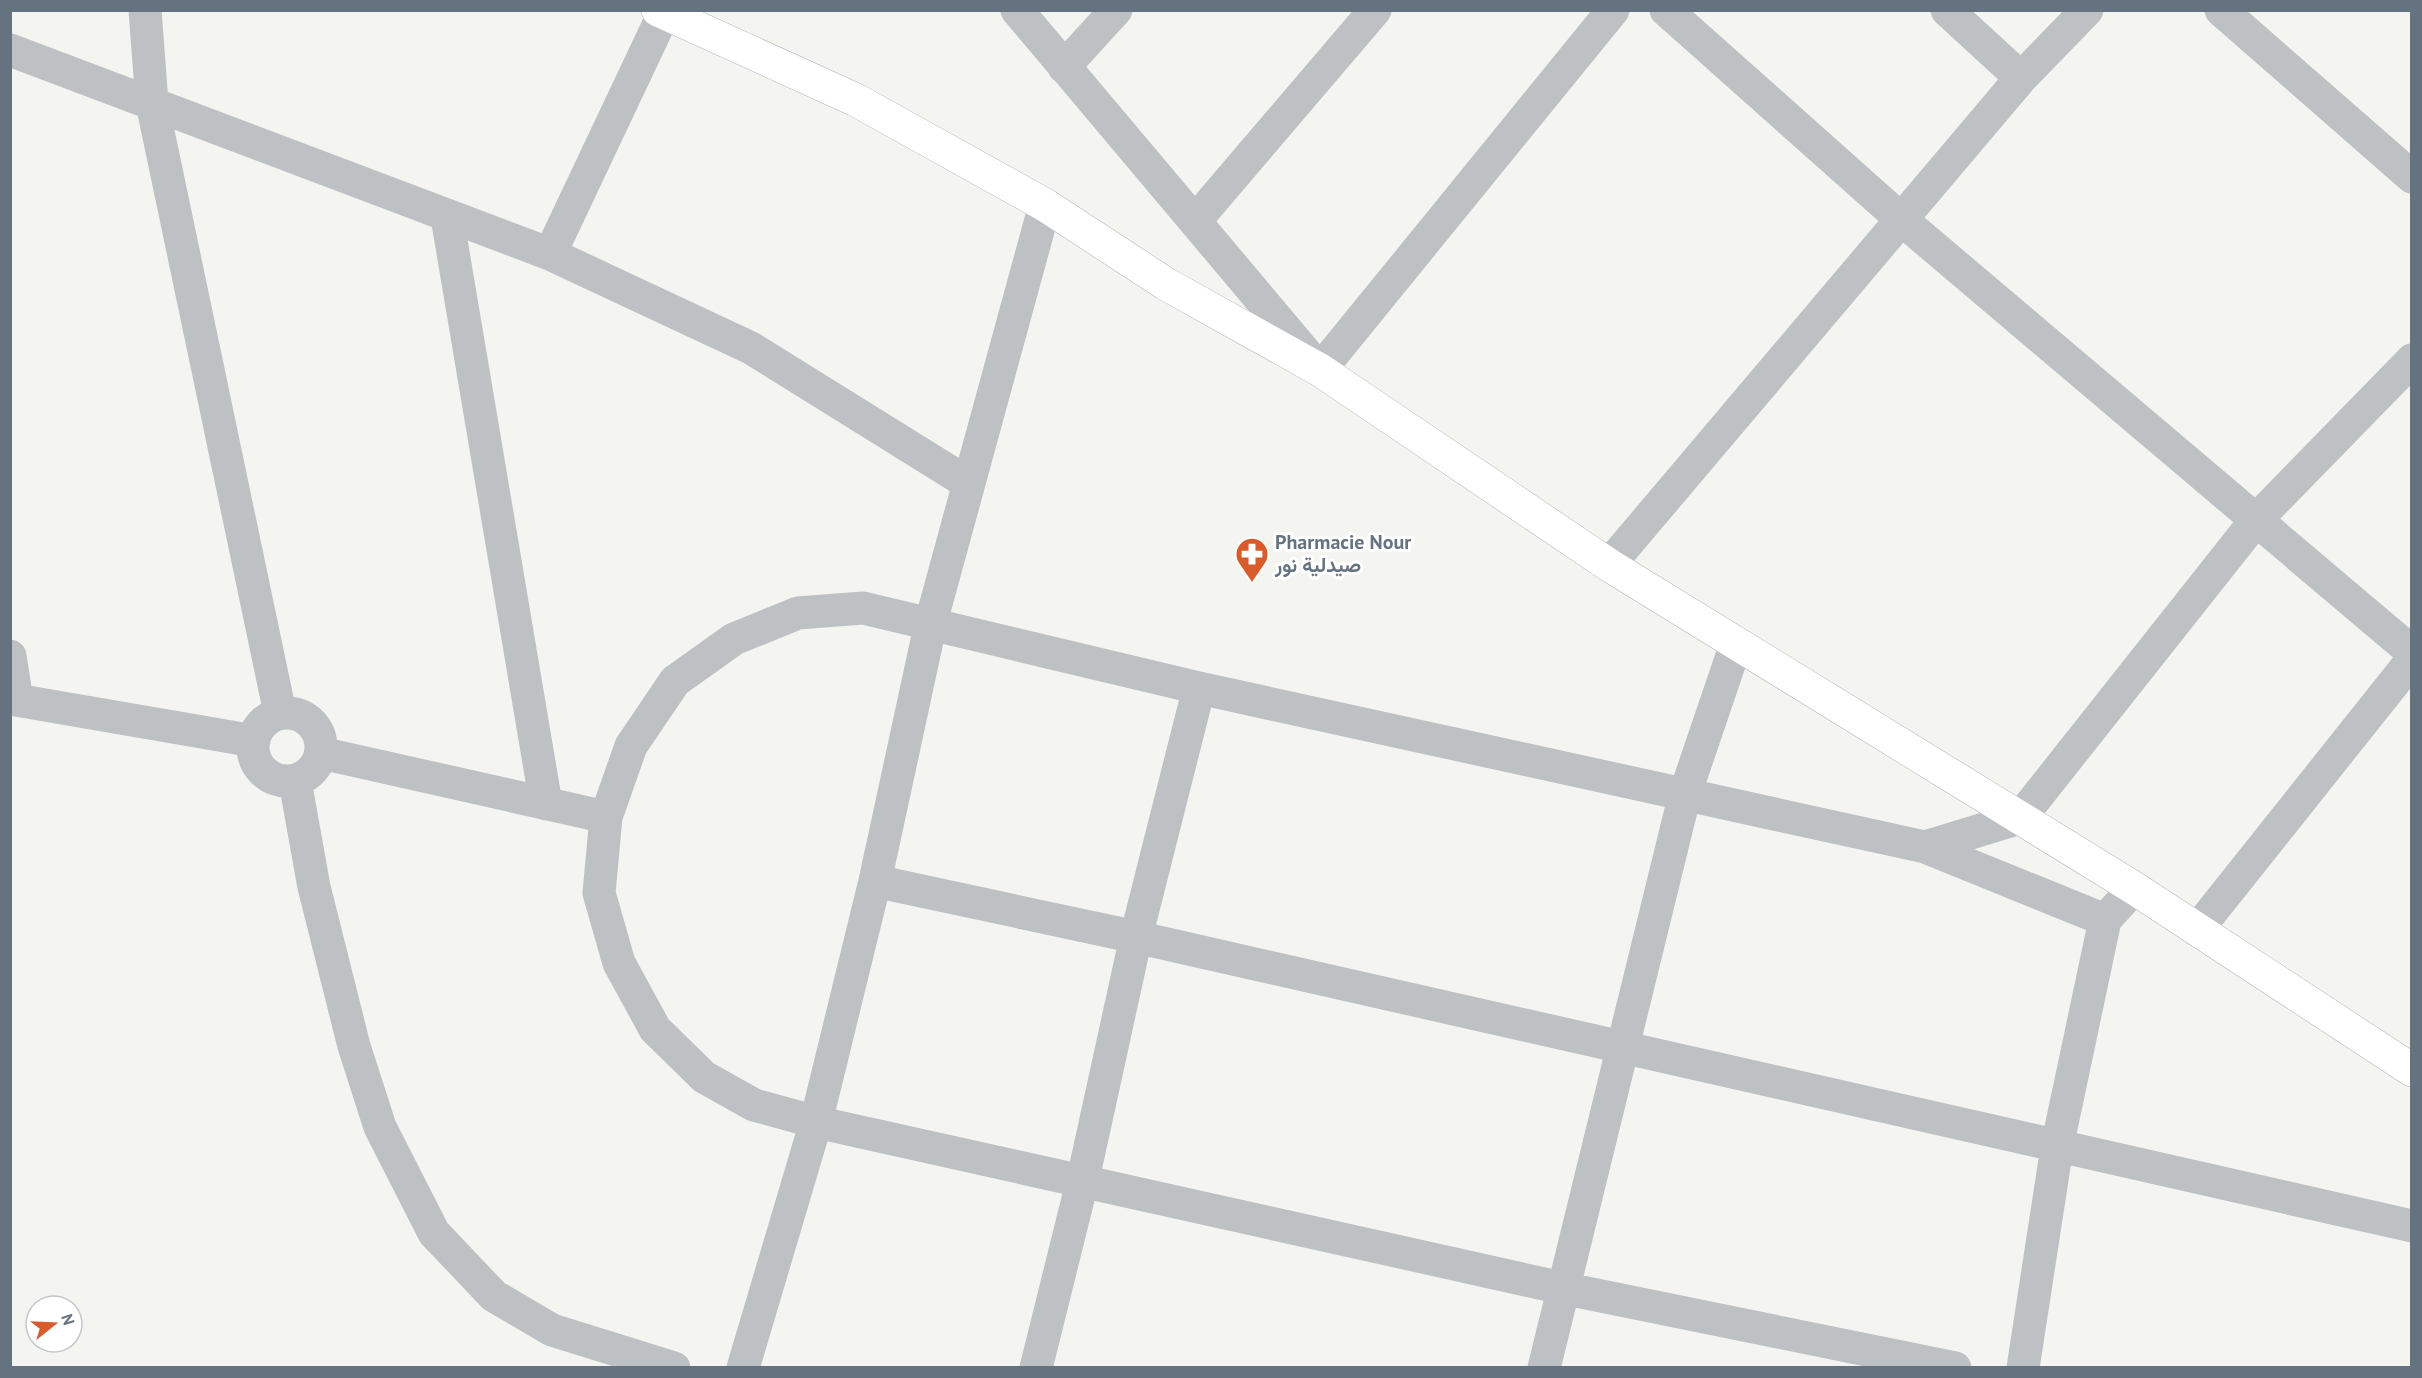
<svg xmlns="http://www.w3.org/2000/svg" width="2422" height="1378" font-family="'PT Sans',Vazirmatn,sans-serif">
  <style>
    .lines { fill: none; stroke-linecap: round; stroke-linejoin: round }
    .major-casing { stroke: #b1b5b8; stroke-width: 34 }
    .minor { stroke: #bdc1c4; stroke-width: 33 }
    .major { stroke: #fff; stroke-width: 33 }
    .labels { text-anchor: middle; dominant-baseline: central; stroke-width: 6; stroke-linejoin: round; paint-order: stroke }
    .poi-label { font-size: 20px; font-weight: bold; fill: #657380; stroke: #fff; text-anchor: start }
  </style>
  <rect width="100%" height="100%" fill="#f4f4f0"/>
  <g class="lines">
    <defs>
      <path id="major" d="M658,10L856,100L1045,205L1166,284L1320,370L1609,565L2134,888L2412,1070"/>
    </defs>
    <!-- major casing -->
    <use href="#major" class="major-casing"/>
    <!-- minor -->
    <path class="minor" d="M145,10L152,103L280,713
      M1017,10L1320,370L1613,10
      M1666,10L1902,220L2412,652
      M1947,10L2021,78
      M2221,10L2412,177
      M10,50L550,254L751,348L968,483
      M1064,67L1116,10
      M447,217L546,804
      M1195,221L1375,10
      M550,254L664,13
      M1609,565L2021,78L2087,10
      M10,656L17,700
      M10,699L254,741
      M253 747a34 34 0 1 1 68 0a34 34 0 1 1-68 0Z
      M321,753L606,817
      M295,781L314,887L354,1046L380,1127L434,1233L494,1296L552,1330L674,1368
      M1925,847L2020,818L2256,520L2412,360
      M875,881L1136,937L2412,1226
      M2197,930L2412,660
      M743,1368L816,1122L875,881L931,622L1045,205
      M1036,1368L1083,1179L1136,937L1199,688
      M1544,1368L1685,794L1736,644
      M1955,1368L1562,1288L816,1122L754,1105L704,1077L655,1029L619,963L599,893L606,817L631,746L675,681L734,639L798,613L863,608L1199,688L1925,847L2105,920
      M2023,1368L2057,1147L2105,920L2134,888"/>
    <!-- major -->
    <use href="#major" class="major"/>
  </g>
  <!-- icons -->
  <defs>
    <symbol id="pharmacy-pin" viewBox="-11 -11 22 30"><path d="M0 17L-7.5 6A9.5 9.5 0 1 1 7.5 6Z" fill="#d85b2c" stroke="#fff"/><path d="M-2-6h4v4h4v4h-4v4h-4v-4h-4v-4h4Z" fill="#fff"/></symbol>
  </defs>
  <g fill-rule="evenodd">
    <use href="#pharmacy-pin" x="1233" y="535" width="38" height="52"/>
  </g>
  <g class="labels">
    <!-- poi labels -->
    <g class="poi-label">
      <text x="1275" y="542">Pharmacie Nour<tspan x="1275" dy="23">صيدلية نور</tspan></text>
    </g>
  </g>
  <!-- border -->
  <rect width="2422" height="1378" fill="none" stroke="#657380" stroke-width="24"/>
  <!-- north arrow -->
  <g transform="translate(54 1324) rotate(72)"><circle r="28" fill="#ffffff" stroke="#c1c7cc" stroke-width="1.5"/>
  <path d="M0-4.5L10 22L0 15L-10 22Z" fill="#d85b2c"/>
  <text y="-9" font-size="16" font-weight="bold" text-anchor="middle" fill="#657380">N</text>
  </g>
</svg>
